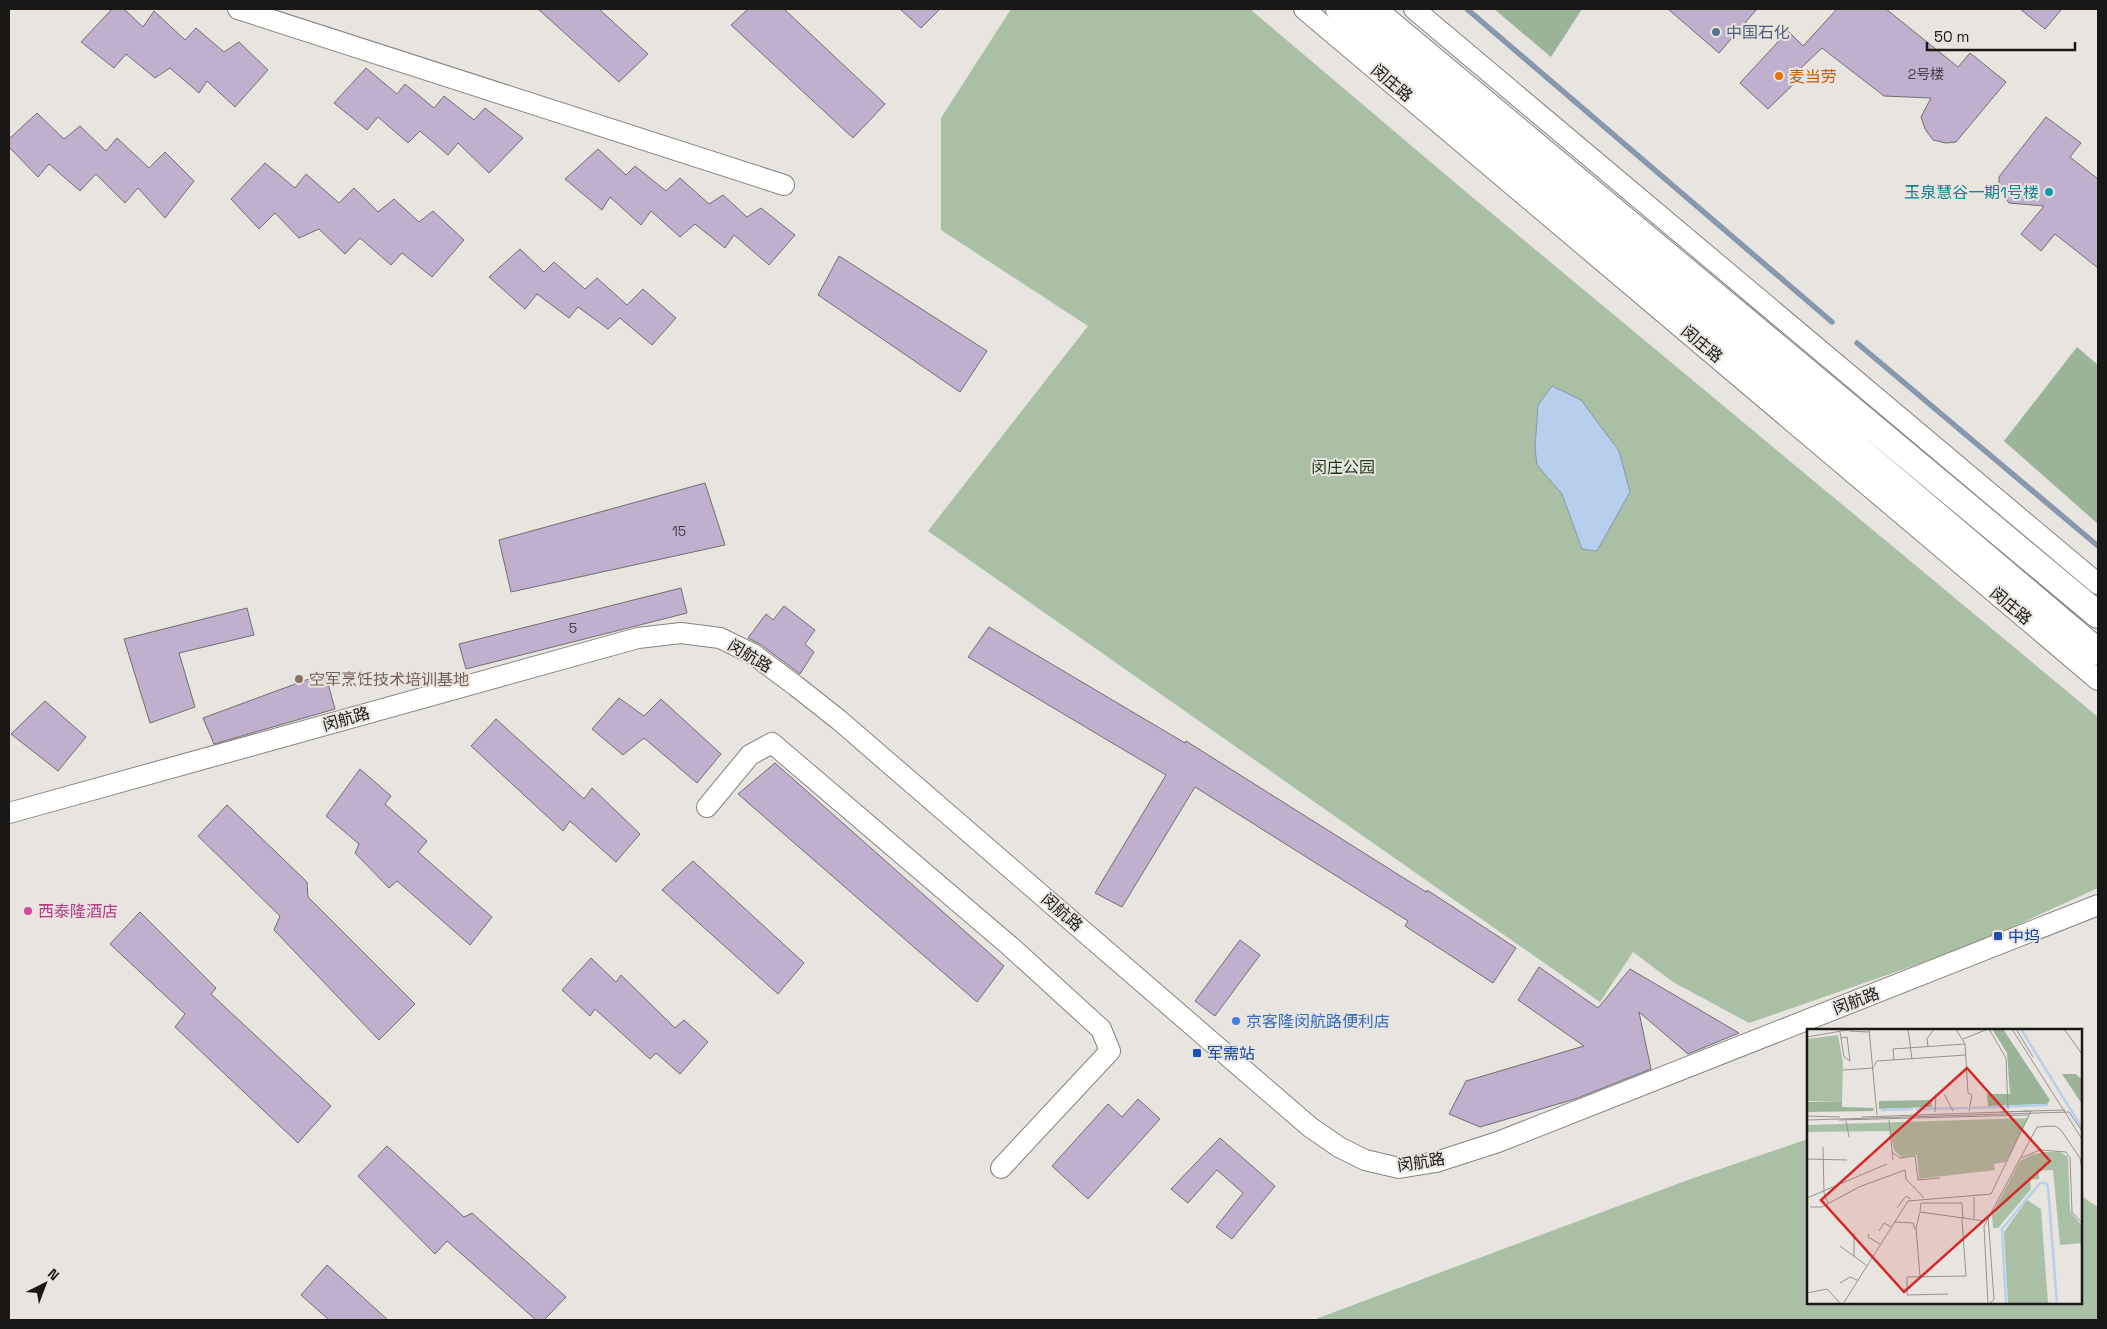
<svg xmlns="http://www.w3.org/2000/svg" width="2107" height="1329" font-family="'Space Grotesk','Noto Sans SC',sans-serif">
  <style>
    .green { fill: #a9c0a5 }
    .forest { fill: #9bb397 }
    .water { fill: #b7cfec; stroke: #8898ac }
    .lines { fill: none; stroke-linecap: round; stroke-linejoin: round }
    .stream { stroke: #8898ac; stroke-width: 5.5 }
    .building { fill: #c1afce; stroke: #706e71 }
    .minor-casing { stroke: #868380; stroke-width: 22 }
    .major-casing { stroke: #868380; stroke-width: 28 }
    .minor { stroke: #fff; stroke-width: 20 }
    .major { stroke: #fff; stroke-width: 26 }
    .service-dot { fill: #5c6f8a; stroke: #e8e5e1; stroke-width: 2 }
    .food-dot { fill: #e8710a; stroke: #e8e5e1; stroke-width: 2 }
    .culture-dot { fill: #0f9aa8; stroke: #e8e5e1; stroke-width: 2 }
    .education-dot { fill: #8d6e63; stroke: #e8e5e1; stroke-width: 2 }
    .hotel-dot { fill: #d1479c; stroke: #e8e5e1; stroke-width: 2 }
    .transit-dot { fill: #1a4fb4; stroke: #e8e5e1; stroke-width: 2 }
    .shop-dot { fill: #3f7fe0; stroke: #e8e5e1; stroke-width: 2 }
    .labels { text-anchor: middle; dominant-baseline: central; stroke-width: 4; stroke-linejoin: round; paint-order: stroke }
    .number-label { font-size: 14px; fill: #433e45 }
    .service-label { font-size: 16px; fill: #4e5e75; stroke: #e8e5e1; text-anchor: start }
    .food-label { font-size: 16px; fill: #c56008; stroke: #e8e5e1; text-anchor: start }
    .street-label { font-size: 16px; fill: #191817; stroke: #e8e5e1 }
    .culture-label { font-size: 16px; fill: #0d838f; stroke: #e8e5e1; text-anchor: end }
    .park-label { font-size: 16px; fill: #183b13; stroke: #e8e5e1 }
    .education-label { font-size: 16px; fill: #785e54; stroke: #e8e5e1; text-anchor: start }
    .hotel-label { font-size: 16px; fill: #b23c85; stroke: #e8e5e1; text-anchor: start }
    .transit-label { font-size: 16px; fill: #164399; stroke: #e8e5e1; text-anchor: start }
    .shop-label { font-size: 16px; fill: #366cbe; stroke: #e8e5e1; text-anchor: start }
    .inset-river { fill: none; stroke: #b7cfec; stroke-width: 2.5 }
    .inset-road { fill: none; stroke: #959390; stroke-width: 1 }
    .view { fill: #d62828; fill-opacity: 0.15; stroke: #d62828; stroke-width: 2.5 }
    .inset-edge { fill: none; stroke: #191817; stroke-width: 2.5 }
  </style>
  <rect width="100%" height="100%" fill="#e8e5e1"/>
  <!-- green -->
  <path class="green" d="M1011,9H1250L1466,192L2098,717V888L1973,945L1749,1023L1673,982L1633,952L1600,1002L928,531L1088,326L941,230V118Z
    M1808,1139V1303H2081V1196L2098,1207V1320H1313L1688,1180Z"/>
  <!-- forest -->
  <path class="forest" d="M1494,9H1582L1551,57Z
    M2077,347L2098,365V524L2004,441Z"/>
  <!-- water -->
  <path class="water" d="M1552,386L1581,400L1619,451L1630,492L1597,551L1582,549L1562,494L1537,465L1535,448L1538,405Z"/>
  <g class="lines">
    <!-- stream -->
    <path class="stream" d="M1467,9L1832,322
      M1857,343L2098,546"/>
  </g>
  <!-- building -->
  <path class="building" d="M112,9H124L143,27L154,11L185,40L196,28L224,52L239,42L268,70L235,107L207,81L199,93L170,68L155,78L126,54L114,68L81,42Z
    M538,9H599L648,54L619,82Z
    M748,9H784L885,104L853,138L731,25Z
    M900,9H940L921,28Z
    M1668,9H1757L1719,53Z
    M1837,9H1886L1958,67L1970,53L2006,82L1956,142L1946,143L1933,140L1925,129L1921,117L1931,98L1884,96L1822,48L1800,69L1804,74L1768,109L1740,83L1788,31L1803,46Z
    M2020,9H2062L2045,29Z
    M366,68L397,94L405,84L434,108L444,96L474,120L485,108L523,138L489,173L458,143L448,155L420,131L408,143L378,117L367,130L334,103Z
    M37,113L64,139L80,126L106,151L117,138L149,168L165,152L194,181L165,218L138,188L125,203L96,174L80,191L49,164L38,177L9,147V139Z
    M2046,117L2081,143L2070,157L2098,179V268L2055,234L2041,251L2021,234L2044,206L2009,203L1999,189V177L2005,169Z
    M598,149L626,175L635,166L666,191L680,178L709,204L723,195L747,217L761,208L795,235L769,265L734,235L725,248L695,224L680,237L651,211L641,225L610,197L602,210L565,179Z
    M265,163L295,188L306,174L339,203L354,188L378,212L394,199L419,222L433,211L464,240L432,277L402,253L391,265L360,238L345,254L319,229L299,238L275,213L259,229L231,199Z
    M520,249L544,272L554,262L585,289L597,278L627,305L643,289L676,318L652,345L620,318L608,329L578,307L569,318L537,294L525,309L489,277Z
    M839,256L987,351L960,392L818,295Z
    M705,483L725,545L511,592L499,540Z
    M681,588L687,613L466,669L459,644Z
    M784,606L815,630L805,644L814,652L800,674L760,644L748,638L766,614L773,620Z
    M247,608L254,635L179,653L195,707L150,723L124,639Z
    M989,627L1185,743L1186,741L1426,892L1427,890L1516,948L1493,983L1405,926L1408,921L1195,787L1122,907L1095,893L1166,775L968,657Z
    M325,673L335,709L214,744L203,718Z
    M619,698L644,716L661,699L721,754L697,783L644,738L623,755L592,729Z
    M45,701L86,737L58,771L11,734Z
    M496,719L584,799L592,788L640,834L616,862L570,821L563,831L471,746Z
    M775,763L1004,966L977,1002L738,794Z
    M360,769L391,796L385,804L427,841L418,852L492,917L470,945L397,881L389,888L355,853L359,844L326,816Z
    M227,805L307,882L308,897L415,1004L379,1040L274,930L280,916L198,836Z
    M693,861L804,963L778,994L662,890Z
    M140,912L216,988L211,994L331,1106L298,1143L175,1027L185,1014L110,944Z
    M1240,940L1260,955L1215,1016L1195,1001Z
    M591,958L616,982L621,975L675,1028L684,1020L708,1042L680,1074L656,1053L650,1059L595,1009L590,1016L562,990Z
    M1539,967L1598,1008L1630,969L1739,1033L1688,1054L1639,1012L1651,1069L1575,1099L1480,1127L1449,1114L1466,1081L1584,1046L1518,1000Z
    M1138,1099L1160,1119L1088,1199L1052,1166L1108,1104L1122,1117Z
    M1220,1138L1275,1186L1232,1239L1216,1227L1243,1193L1217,1170L1188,1203L1171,1189Z
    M387,1146L464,1217L472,1213L566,1297L544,1320H536L447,1241L435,1254L358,1176Z
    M327,1265L388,1320H329L301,1295Z"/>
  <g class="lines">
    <defs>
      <path id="minor" d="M238,9L784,185
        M1304,9L2098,680
        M1414,9L2098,584
        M707,807L750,755L772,743L1011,947L1101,1029L1110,1051L1001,1168
        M9,813L638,638L681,633L720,638L753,654L796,686L839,720L1310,1127L1339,1147L1365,1160L1399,1168L1436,1162L1498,1142L2098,905"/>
      <path id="major" d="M1339,9L2098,652
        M1372,9L2098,615"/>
    </defs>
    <!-- minor casing -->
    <use href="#minor" class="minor-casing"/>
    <!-- major casing -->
    <use href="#major" class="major-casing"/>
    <!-- minor -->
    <use href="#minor" class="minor"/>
    <!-- major -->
    <use href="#major" class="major"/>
  </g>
  <!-- markers -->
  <circle class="service-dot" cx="1716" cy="32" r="5"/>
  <circle class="food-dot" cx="1779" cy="76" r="5"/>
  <circle class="culture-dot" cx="2049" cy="192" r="5"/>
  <circle class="education-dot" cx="299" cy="679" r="5"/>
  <circle class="hotel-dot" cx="28" cy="911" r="5"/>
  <g class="transit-dot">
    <rect x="1993" y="931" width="10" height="10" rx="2.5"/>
    <rect x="1192" y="1048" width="10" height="10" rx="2.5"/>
  </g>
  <circle class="shop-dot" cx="1236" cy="1021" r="5"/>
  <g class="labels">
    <!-- number labels -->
    <g class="number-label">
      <text x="1926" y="74">2号楼</text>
      <text x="679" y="531">15</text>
      <text x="573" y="628">5</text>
    </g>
    <!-- service labels -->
    <g class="service-label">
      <text x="1726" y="32">中国石化</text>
    </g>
    <!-- food labels -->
    <g class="food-label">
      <text x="1789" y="76">麦当劳</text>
    </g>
    <!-- street labels -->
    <g class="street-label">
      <text transform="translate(1392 83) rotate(40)">闵庄路</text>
      <text transform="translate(1702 344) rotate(40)">闵庄路</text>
      <text transform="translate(2011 606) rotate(40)">闵庄路</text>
      <text transform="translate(750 656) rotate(31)">闵航路</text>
      <text transform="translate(346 719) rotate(-16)">闵航路</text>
      <text transform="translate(1062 912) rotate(41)">闵航路</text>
      <text transform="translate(1856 1001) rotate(-21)">闵航路</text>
      <text transform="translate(1421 1162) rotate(-9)">闵航路</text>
    </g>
    <!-- culture labels -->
    <g class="culture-label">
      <text x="2039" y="192">玉泉慧谷一期1号楼</text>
    </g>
    <!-- park labels -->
    <g class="park-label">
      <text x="1343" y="467">闵庄公园</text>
    </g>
    <!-- education labels -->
    <g class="education-label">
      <text x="309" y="679">空军烹饪技术培训基地</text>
    </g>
    <!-- hotel labels -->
    <g class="hotel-label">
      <text x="38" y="911">西泰隆酒店</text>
    </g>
    <!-- transit labels -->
    <g class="transit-label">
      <text x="2008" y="936">中坞</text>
      <text x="1207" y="1053">军需站</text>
    </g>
    <!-- shop labels -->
    <g class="shop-label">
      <text x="1246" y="1021">京客隆闵航路便利店</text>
    </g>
  </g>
  <!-- overview -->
  <g transform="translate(1807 1029)">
    <rect width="275" height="275" fill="#e8e5e1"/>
    <path d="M31,6L36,34L35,73L0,72V10ZM221,89L199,133L187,135L188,141L112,150L110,126L94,128L87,121L83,102L0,103V96ZM237,123H253L261,128L263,182L275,197V214L253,216L246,141L232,142V150L223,151L224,160L191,199H186L185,185L213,132L224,126ZM220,171L234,180L241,275H201L197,203Z" fill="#a9c0a5"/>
    <path d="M185,0H196L243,71L240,75L181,77L180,65H203L200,24ZM255,45H269L275,51V75ZM124,71L125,78L72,80V72ZM0,73H35V78L67,79L66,82L0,83Z" fill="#9bb397"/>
    <path class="inset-river" d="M214,0L275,99M164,79L241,76M109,80L161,79M74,81L106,80M241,158L250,275M199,275L195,200L233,154H239L241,158"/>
    <path class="inset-road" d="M62,0L70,86M101,0L105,30M149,0L158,15L161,64L165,66L162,82M182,0L199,29L201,80M205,0L275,110M209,0L226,28M257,0L275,25M42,2L62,3M33,3L37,28L43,32L40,8L34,9M0,8L46,0M156,10L181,0M121,17L120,10L127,0M87,31L86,20L158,15M67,37L70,32L159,26M36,41L67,39M137,65L146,82M128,83L129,65M193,83L258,81M262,83L275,102M0,87L33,88M0,91L262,83M32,91L222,86M82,91L86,131M39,92L42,108M16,118L17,164L21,174M85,123L93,129L108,127L111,151L133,149M214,129L233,121L259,123L263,129L265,183L275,194M0,130L40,131M167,168V189M0,169L80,135M3,178H15L52,158L98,141L99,150L117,169M90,179L99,167L104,170M113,182L114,174H155L156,190M181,188L187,270L183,275M87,193L106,194L108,200M72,202L77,194L84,198M62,205L61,208L73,215M33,217L59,236M47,228V204M113,247L109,199L113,183L178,192M33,254L43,248L50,251M0,264L20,260L34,275M141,265L100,266V248L159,247L155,190M36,275L101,172L184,165L224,82L55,88M181,275L177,197L230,98L248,97L254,101L273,129L275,140"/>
    <path class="view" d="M160,39L243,132L97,263L14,171Z"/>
    <rect width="275" height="275" class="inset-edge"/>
  </g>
  <!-- border -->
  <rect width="2107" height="1329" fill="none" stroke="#191817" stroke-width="20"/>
  <!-- north arrow -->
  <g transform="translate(45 1284) rotate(42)" stroke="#e8e5e1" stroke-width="4" paint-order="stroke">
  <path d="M0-4L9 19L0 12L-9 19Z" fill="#191817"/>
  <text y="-8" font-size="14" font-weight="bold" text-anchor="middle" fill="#191817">N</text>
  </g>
  <!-- scale -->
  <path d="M1927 42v8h148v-8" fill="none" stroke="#191817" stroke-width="2.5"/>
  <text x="1934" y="42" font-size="15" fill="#191817" stroke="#e8e5e1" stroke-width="4" paint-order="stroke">50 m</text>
</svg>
